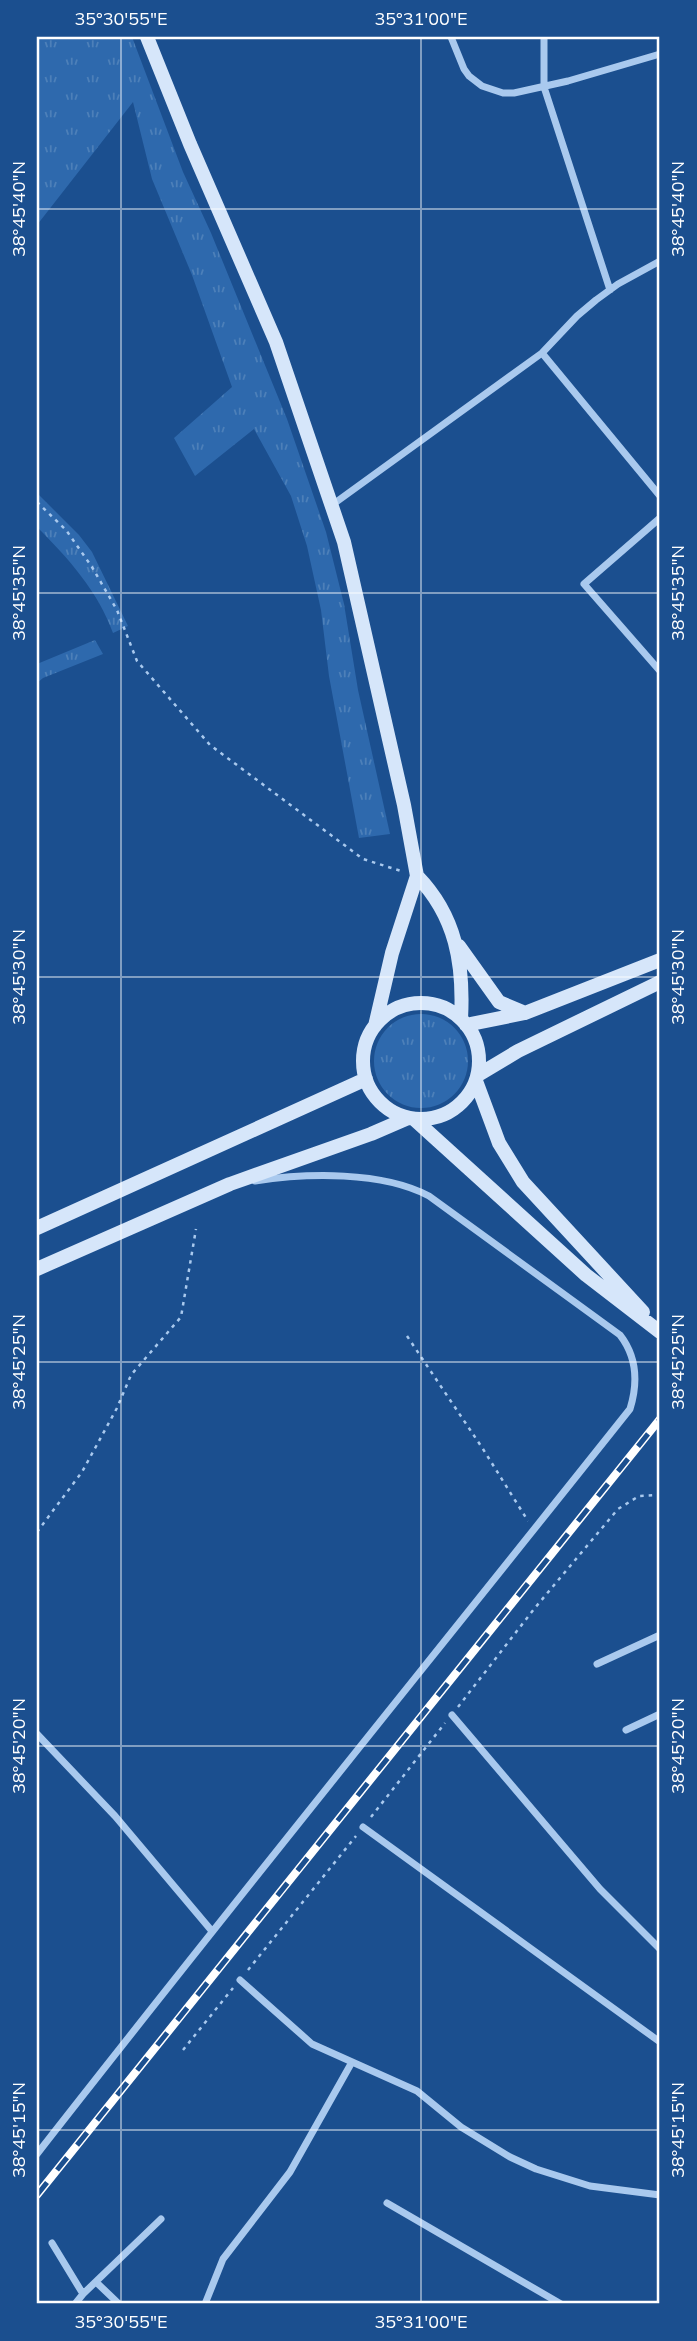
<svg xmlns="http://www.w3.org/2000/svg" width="697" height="2341" font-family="Mulish,sans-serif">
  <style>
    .grass { fill: url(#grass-tufts) }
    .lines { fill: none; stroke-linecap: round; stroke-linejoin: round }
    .path { stroke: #a9c9ee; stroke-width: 2.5; stroke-dasharray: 3.5 5; stroke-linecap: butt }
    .street { stroke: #a9c9ee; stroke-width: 7 }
    .secondary { stroke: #d6e6fa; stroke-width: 14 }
    .rail-casing { stroke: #fff; stroke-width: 8 }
    .rail { stroke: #1b4f8f; stroke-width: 5; stroke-dasharray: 16; stroke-linecap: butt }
    .ticks { fill: none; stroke: #fff; stroke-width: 2; stroke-opacity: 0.45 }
    .neatline { fill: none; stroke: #fff; stroke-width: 2.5 }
    .ticks-label { font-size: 18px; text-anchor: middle; fill: #fff }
  </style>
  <defs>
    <pattern id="grass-tufts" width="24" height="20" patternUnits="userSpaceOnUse" patternTransform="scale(1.75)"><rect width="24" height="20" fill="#2e69ad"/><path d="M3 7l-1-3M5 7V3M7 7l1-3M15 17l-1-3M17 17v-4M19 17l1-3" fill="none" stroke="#4d80b9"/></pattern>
  </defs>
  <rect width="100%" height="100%" fill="#1b4f8f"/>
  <!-- grass -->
  <path class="grass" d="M37,37H132L183,172L211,233L287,419L326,532L344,604L358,690L390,834L359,838L329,676L321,610L307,546L291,496L254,429L195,476L174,438L232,387L192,275L152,179L133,102L37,225Z
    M37,493L79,535L92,552L128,626L113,633C98,591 68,558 37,527Z
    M95,640L103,654L43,678L37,683V664Z
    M374 1061a47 47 0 1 1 94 0a47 47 0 1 1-94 0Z"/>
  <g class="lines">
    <!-- path -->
    <path class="path" d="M37,502L66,530L92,567L117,610L137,661L210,745L363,859L401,871
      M407,1336L483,1449L528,1521
      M37,1532L82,1472L117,1408L131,1375L181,1317L196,1229
      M458,1707L534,1609L618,1509L639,1496L660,1495
      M371,1817L445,1723
      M248,1970L356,1836
      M183,2050L233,1988"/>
    <!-- street -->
    <path class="street" d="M451,37L464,69L469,76L482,86L503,93H514L568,81L660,54
      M544,37V87L610,290
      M542,353L660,496
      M332,505L542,353L577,316L596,300L618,284L660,261
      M660,518L584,584L660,671
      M597,1664L660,1635
      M452,1715L600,1889L660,1949
      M626,1730L660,1714
      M37,1734L115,1816L211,1930
      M363,1827L660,2042
      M240,1980L312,2044L417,2091L461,2127L510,2157L536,2169L590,2186L660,2195
      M37,2154C232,1904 432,1658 630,1409C638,1383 637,1357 620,1335L429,1196C382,1171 307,1173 255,1181
      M387,2203L561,2304
      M52,2243L83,2294
      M96,2282L119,2304
      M75,2304L83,2294L161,2219
      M205,2304L223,2259L290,2172L352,2062"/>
    <!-- secondary -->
    <path class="secondary" d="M147,37L190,144L276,342L344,542L404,805L417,876L392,953L375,1026
      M417,876C456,916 464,964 461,1019
      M459,946L499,1002L525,1013
      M363 1061a58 58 0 1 1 116 0a58 58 0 1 1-116 0Z
      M466,1025L525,1013L660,960
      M478,1075L518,1051L660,982
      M476,1081L499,1143L523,1182L643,1312
      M414,1119L586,1275L660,1332
      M37,1228L366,1079
      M37,1269L230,1184L371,1134L408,1118"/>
    <defs>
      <path id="rail" d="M37,2195L660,1419"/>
    </defs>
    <!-- rail casing -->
    <use href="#rail" class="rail-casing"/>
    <!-- rail -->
    <use href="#rail" class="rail"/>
  </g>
  <!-- ticks -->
  <path class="ticks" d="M121,37V2304M421,37V2304M37,209H660M37,593H660M37,977H660M37,1362H660M37,1746H660M37,2130H660"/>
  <!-- border -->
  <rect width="697" height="2341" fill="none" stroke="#1b4f8f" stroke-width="77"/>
  <rect x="38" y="38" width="620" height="2264" class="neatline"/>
  <g class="ticks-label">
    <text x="121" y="25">35°30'55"E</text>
    <text x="421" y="25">35°31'00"E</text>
    <text transform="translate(19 209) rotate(-90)" y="6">38°45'40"N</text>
    <text transform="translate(678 209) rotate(-90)" y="6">38°45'40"N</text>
    <text transform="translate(19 593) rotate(-90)" y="6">38°45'35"N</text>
    <text transform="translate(678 593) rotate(-90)" y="6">38°45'35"N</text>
    <text transform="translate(19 977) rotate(-90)" y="6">38°45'30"N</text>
    <text transform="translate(678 977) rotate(-90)" y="6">38°45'30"N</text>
    <text transform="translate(19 1362) rotate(-90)" y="6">38°45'25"N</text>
    <text transform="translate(678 1362) rotate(-90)" y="6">38°45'25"N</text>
    <text transform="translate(19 1746) rotate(-90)" y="6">38°45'20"N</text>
    <text transform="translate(678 1746) rotate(-90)" y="6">38°45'20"N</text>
    <text transform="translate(19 2130) rotate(-90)" y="6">38°45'15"N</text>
    <text transform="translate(678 2130) rotate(-90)" y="6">38°45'15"N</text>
    <text x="121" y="2328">35°30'55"E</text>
    <text x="421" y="2328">35°31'00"E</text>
  </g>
</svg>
